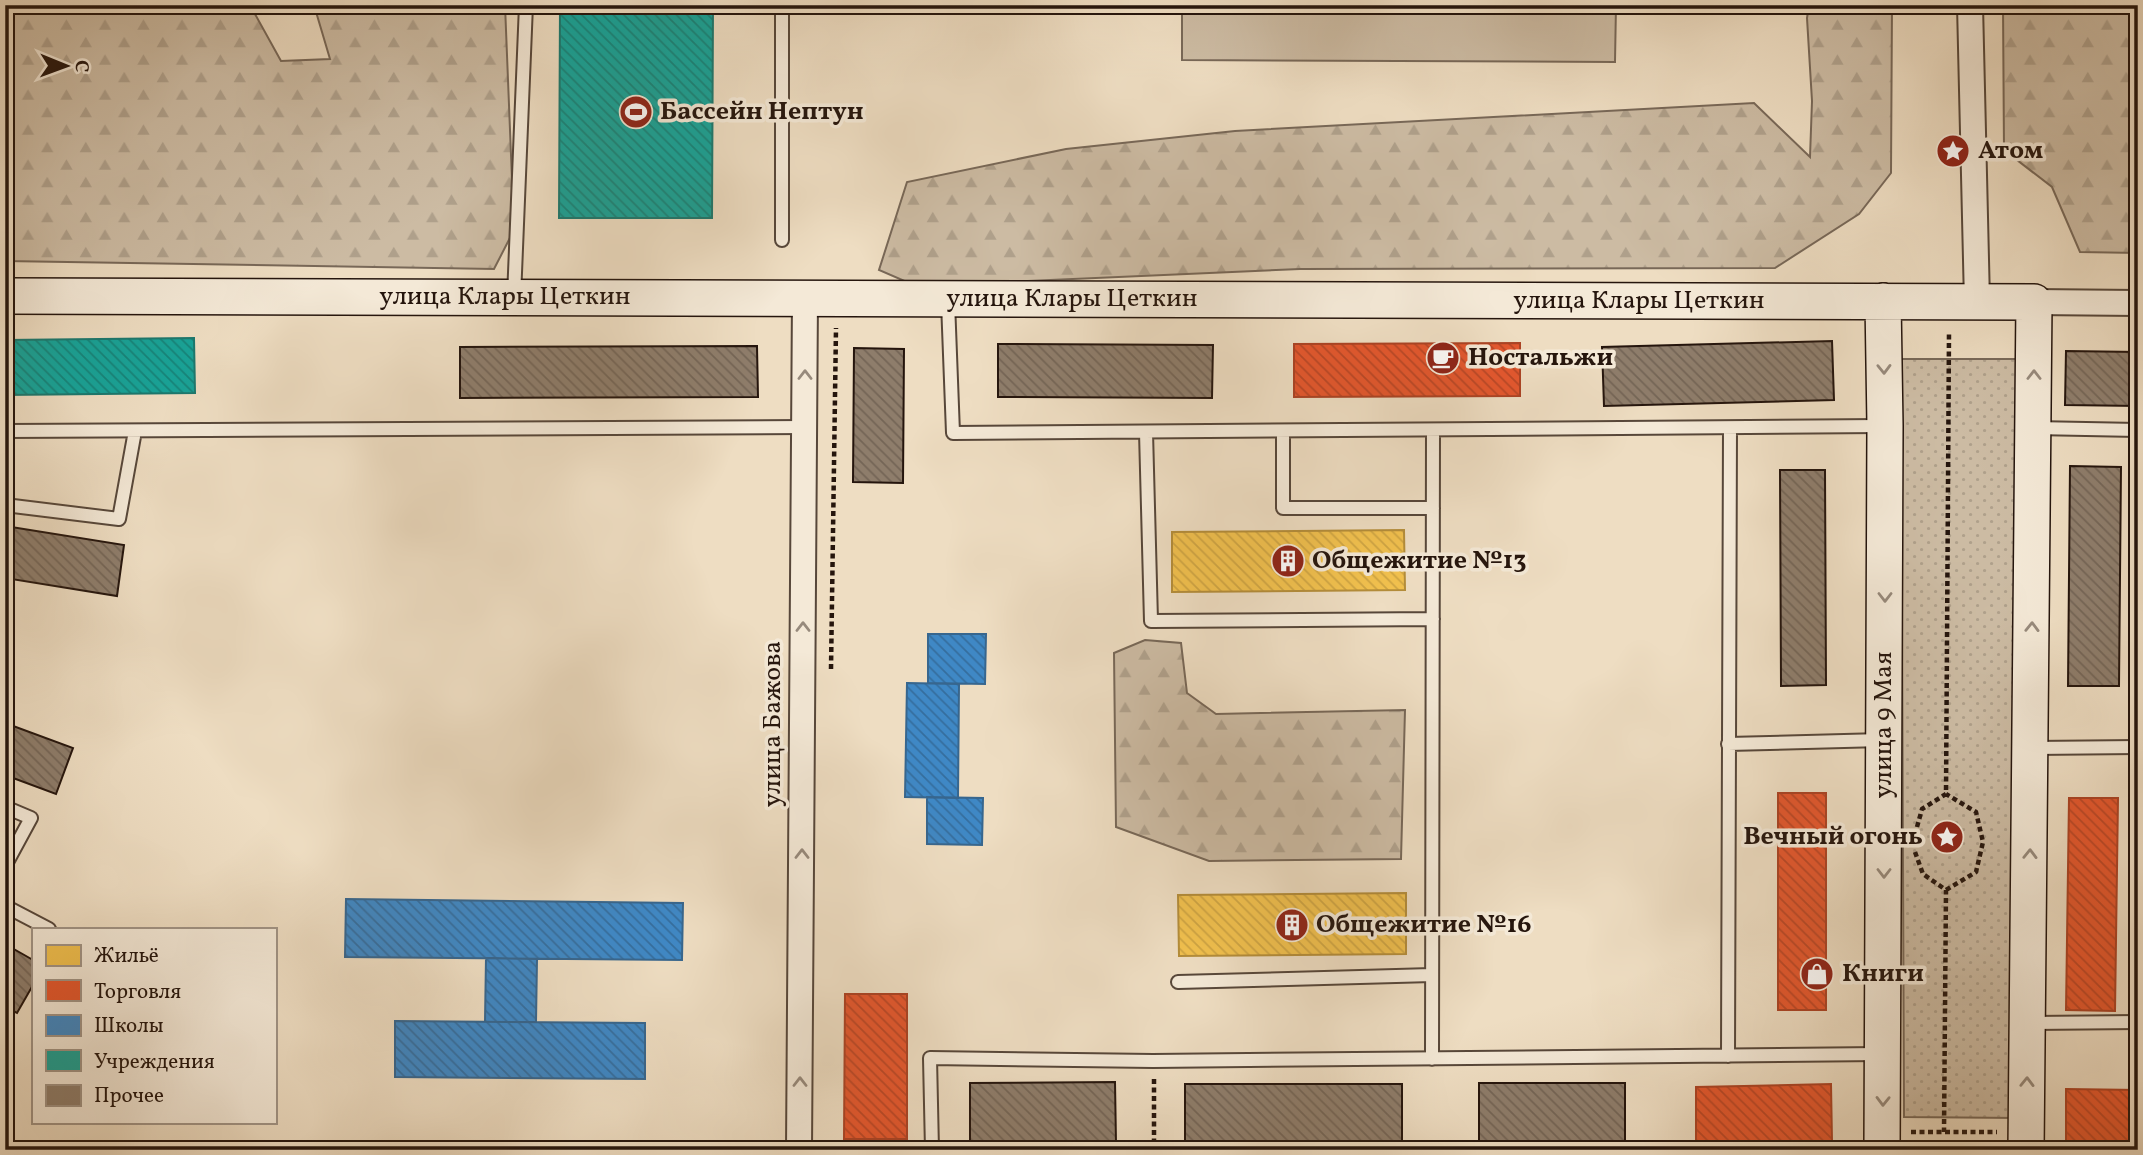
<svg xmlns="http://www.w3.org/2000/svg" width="2143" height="1155" font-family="Vollkorn,serif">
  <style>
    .grass { fill: url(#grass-dots); stroke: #786858; stroke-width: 2 }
    .forest { fill: url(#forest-firs); stroke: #786858; stroke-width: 2 }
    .pitch { fill: #ccbba3; stroke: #786858; stroke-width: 2 }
    .homes { fill: url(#homes-back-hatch); stroke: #b48d3a; stroke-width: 2 }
    .shops { fill: url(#shops-back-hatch); stroke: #ab4324; stroke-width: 2 }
    .schools { fill: url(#schools-back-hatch); stroke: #37668e; stroke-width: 2 }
    .public { fill: url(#public-back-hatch); stroke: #1b786e; stroke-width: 2 }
    .building { fill: url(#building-back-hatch); stroke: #25150d; stroke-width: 2 }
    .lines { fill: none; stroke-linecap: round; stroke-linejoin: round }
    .lane-casing { stroke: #57473a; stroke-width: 16 }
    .street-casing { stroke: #57473a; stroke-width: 28 }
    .secondary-casing { stroke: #25150d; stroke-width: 38 }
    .path { stroke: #25150d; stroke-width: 4.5; stroke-dasharray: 5 3.5; stroke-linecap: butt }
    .lane { stroke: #f4e9d7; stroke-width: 12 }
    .street { stroke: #f4e9d7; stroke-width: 24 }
    .secondary { stroke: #f4e9d7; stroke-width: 35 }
    .oneway { stroke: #978a7c }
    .labels { text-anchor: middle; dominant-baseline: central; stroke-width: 7; stroke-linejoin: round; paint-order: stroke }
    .poi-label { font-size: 26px; font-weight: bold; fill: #25150d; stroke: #f4e9d7; text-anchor: start }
    .street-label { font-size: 26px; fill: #25150d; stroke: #f4e9d7 }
  </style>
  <defs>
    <pattern id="grass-dots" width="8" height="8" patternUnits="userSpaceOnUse" patternTransform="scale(1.75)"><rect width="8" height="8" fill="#ccbba3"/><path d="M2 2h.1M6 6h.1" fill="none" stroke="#afa08b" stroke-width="1.8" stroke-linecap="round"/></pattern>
    <pattern id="forest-firs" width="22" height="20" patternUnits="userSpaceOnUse" patternTransform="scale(1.75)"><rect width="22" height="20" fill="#ccbba3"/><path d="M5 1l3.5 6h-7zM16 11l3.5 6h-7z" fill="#afa08b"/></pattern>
    <pattern id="homes-back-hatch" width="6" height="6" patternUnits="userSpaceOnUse" patternTransform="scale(1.75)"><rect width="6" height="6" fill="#f2c14e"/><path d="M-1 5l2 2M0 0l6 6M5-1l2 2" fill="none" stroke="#cfa543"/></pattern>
    <pattern id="shops-back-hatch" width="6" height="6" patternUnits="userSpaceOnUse" patternTransform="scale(1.75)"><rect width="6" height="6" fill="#e4572e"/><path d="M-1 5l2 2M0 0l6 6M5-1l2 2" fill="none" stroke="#b94726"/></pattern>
    <pattern id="schools-back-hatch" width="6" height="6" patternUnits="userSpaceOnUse" patternTransform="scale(1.75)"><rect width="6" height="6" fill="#3f88c5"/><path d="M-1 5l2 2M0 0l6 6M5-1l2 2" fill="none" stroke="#356e9e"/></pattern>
    <pattern id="public-back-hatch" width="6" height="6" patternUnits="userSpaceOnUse" patternTransform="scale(1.75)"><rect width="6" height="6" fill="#17a398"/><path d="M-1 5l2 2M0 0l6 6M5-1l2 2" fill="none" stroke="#15847a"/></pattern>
    <pattern id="building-back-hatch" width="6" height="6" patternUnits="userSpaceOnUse" patternTransform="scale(1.75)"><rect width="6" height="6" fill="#8e7d6b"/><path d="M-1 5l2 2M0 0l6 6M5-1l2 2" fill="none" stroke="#746556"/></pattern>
  </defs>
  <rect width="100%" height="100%" fill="#eeddc2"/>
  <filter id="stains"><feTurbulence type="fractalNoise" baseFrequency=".00286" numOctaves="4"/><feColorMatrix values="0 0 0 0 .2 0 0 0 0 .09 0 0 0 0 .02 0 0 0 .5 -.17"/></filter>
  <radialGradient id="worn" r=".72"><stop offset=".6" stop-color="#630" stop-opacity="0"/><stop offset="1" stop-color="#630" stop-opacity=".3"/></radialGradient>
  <!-- grass -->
  <path class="grass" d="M1901,359H2020L2018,1118L1904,1117Z"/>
  <!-- forest -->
  <path class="forest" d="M5,5H250L281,61L330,59L314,5H505L514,230L494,269L5,261Z
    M1809,5H1892L1891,173L1859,214L1775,268L1300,269L916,286L879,270L907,182L1066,149L1235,131L1754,103L1810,157L1812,101L1807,18Z
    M2003,5H2138V253L2080,252L2052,187L2004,150Z
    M1145,640L1181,643L1187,693L1216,714L1405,710L1401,859L1209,861L1116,827L1114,653Z"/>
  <!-- pitch -->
  <path class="pitch" d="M1182,5H1616L1615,62L1182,60Z"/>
  <!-- homes -->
  <path class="homes" d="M1404,530L1405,590L1172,592V532Z
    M1406,893V954L1179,956L1178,895Z"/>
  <!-- shops -->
  <path class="shops" d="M1520,343V396L1294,397V344Z
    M1778,793H1826V1010H1778Z
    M2069,798H2118L2115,1011L2066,1010Z
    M845,994H907V1139H844Z
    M1831,1084L1832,1141L1696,1144V1087Z
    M2066,1089L2138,1090V1143L2066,1142Z"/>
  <!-- schools -->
  <path class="schools" d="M928,634H986L985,684L928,683Z
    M907,683L959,684L958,798L905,797Z
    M927,797L983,798L982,845L927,844Z
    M346,899L683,903L682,960L345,957Z
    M486,958L537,959L536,1022H485Z
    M395,1021L645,1023V1079L395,1077Z"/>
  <!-- public -->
  <path class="public" d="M560,5H713L712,218H559Z
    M194,338L195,393L5,395V340Z"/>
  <!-- building -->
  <path class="building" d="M1832,341L1834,400L1604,406L1602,347Z
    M998,344L1213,345L1212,398L998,397Z
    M757,346L758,397L460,398V347Z
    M854,348L904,349L903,483L853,482Z
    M2066,351L2138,352V406L2065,405Z
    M2070,466L2121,467L2119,686H2068Z
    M1780,470H1825L1826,685L1781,686Z
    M5,526L124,545L117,596L5,578Z
    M5,723L73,748L56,794L5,775Z
    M5,944L33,960V985L17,1013L5,1007Z
    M1115,1082L1116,1143L970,1144V1083Z
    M1479,1083H1625V1141H1479Z
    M1185,1084H1402V1148H1185Z"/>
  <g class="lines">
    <defs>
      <path id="lane" d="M782,240V5
        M514,297L526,5
        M948,302L953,433L1881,426
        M2034,428L2138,430
        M5,431L805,427
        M1283,431V508H1433
        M1146,432L1151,621L1433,619
        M5,505L119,519L135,431
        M1728,744L1882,740
        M2033,748L2138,747
        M5,807L31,818L5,866
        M5,906L49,929
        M1178,982L1432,975
        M2030,1023L2138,1022
        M1728,1056L1730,428
        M1432,1059L1433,430
        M932,1150L930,1058L1153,1061L1880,1054"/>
      <path id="street" d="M1970,5L1977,302
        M2034,302L2138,303
        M799,1150L805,298"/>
      <path id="secondary" d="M5,296L2034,302L2026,1150
        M1882,1150L1885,426L1883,301"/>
    </defs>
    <!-- lane casing -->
    <use href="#lane" class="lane-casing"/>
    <!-- street casing -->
    <use href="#street" class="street-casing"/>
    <!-- secondary casing -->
    <use href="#secondary" class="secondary-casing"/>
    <!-- path -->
    <path class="path" d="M831,669L836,328
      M1917,827L1922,809L1946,794L1949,332
      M1915,852L1923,874L1946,890L1944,1132
      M1946,890L1976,872L1983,842L1976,812L1946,794
      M1154,1079V1150
      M1911,1132H1997"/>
    <!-- lane -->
    <use href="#lane" class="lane"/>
    <!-- street -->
    <use href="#street" class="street"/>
    <!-- secondary -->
    <use href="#secondary" class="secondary"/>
  </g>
  <!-- one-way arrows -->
  <defs><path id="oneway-chevron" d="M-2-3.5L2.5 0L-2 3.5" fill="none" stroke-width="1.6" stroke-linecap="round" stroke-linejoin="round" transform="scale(1.75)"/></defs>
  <g class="oneway">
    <use href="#oneway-chevron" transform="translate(1884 369) rotate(89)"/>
    <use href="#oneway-chevron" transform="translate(805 375) rotate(-90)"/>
    <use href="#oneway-chevron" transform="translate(2034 375) rotate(-90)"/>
    <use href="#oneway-chevron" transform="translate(1885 597) rotate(90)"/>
    <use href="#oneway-chevron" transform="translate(803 627) rotate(-90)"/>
    <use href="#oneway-chevron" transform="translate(2032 627) rotate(-89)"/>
    <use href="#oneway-chevron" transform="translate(802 854) rotate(-90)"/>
    <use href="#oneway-chevron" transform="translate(2030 854) rotate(-89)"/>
    <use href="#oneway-chevron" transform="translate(1884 873) rotate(90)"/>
    <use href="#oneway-chevron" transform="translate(800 1082) rotate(-90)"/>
    <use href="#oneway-chevron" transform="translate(2027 1082) rotate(-89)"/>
    <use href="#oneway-chevron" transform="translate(1883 1101) rotate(91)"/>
  </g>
  <!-- icons -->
  <defs>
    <symbol id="stadium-disc" viewBox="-11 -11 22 22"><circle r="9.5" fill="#8f2418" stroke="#f4e9d7"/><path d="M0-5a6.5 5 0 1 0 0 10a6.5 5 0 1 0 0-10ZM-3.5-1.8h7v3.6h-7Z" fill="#fff"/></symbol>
    <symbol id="sight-disc" viewBox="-11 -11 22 22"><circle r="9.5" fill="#8f2418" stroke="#f4e9d7"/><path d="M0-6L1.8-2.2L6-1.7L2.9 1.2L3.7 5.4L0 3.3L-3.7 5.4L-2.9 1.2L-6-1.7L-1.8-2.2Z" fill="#fff"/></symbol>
    <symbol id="cafe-disc" viewBox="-11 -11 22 22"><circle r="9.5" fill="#8f2418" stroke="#f4e9d7"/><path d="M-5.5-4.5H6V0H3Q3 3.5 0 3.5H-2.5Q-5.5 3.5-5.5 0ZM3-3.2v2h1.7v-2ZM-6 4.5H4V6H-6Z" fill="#fff"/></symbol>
    <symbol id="building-disc" viewBox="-11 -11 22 22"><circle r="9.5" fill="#8f2418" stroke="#f4e9d7"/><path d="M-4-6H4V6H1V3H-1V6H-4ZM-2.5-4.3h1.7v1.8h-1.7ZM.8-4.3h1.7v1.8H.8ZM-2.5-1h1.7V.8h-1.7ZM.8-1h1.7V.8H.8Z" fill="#fff"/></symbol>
    <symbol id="shop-disc" viewBox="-11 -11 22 22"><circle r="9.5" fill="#8f2418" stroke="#f4e9d7"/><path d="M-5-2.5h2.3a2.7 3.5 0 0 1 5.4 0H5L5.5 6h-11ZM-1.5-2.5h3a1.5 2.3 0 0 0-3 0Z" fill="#fff"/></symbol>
  </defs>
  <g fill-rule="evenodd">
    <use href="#stadium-disc" x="617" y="93" width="38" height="38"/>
    <use href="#sight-disc" x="1934" y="132" width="38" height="38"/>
    <use href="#cafe-disc" x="1424" y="339" width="38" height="38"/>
    <use href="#building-disc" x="1269" y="542" width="38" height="38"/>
    <use href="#sight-disc" x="1928" y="818" width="38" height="38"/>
    <use href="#building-disc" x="1273" y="906" width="38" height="38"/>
    <use href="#shop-disc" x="1798" y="955" width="38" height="38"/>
  </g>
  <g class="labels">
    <!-- poi labels -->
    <g class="poi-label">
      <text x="660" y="112">Бассейн Нептун</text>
      <text x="1978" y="151">Атом</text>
      <text x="1468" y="358">Ностальжи</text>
      <text x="1312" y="561">Общежитие №13</text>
      <text x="1923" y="837" text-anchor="end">Вечный огонь</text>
      <text x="1316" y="925">Общежитие №16</text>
      <text x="1842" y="974">Книги</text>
    </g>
    <!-- street labels -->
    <g class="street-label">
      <text x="505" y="297">улица Клары Цеткин</text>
      <text x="1072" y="299">улица Клары Цеткин</text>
      <text x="1639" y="301">улица Клары Цеткин</text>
      <text transform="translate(773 724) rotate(-90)">улица Бажова</text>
      <text transform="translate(1884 725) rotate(-90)">улица 9 Мая</text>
    </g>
  </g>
  <!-- margin -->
  <rect width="2143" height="1155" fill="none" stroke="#eeddc2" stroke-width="28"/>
  <rect x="7" y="7" width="2129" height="1141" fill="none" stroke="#25150d" stroke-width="3.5"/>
  <rect x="14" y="14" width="2115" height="1127" fill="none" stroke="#25150d" stroke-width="2"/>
  <!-- legend -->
  <rect x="32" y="928" width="245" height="196" fill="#f4e9d7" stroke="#a19486" stroke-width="2"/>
  <rect x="46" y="945" width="35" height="21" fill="#f2c14e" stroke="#a19486" stroke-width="2"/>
  <text x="94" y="962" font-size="21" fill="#25150d">Жильё</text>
  <rect x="46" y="980" width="35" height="21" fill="#e4572e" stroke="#a19486" stroke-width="2"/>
  <text x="94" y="998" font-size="21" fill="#25150d">Торговля</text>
  <rect x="46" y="1015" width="35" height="21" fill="#3f88c5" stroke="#a19486" stroke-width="2"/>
  <text x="94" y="1032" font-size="21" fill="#25150d">Школы</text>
  <rect x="46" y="1050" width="35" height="21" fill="#17a398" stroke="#a19486" stroke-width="2"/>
  <text x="94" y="1068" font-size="21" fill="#25150d">Учреждения</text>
  <rect x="46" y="1085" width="35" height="21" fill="#8e7d6b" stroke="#a19486" stroke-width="2"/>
  <text x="94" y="1102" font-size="21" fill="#25150d">Прочее</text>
  <!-- north arrow -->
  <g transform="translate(66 66) rotate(91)" stroke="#f4e9d7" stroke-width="5" paint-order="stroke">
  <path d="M0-5L12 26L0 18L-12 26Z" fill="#25150d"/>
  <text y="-10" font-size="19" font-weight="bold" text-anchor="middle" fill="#25150d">С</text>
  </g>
  <rect width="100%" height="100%" filter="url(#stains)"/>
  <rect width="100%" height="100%" fill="url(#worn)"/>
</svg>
